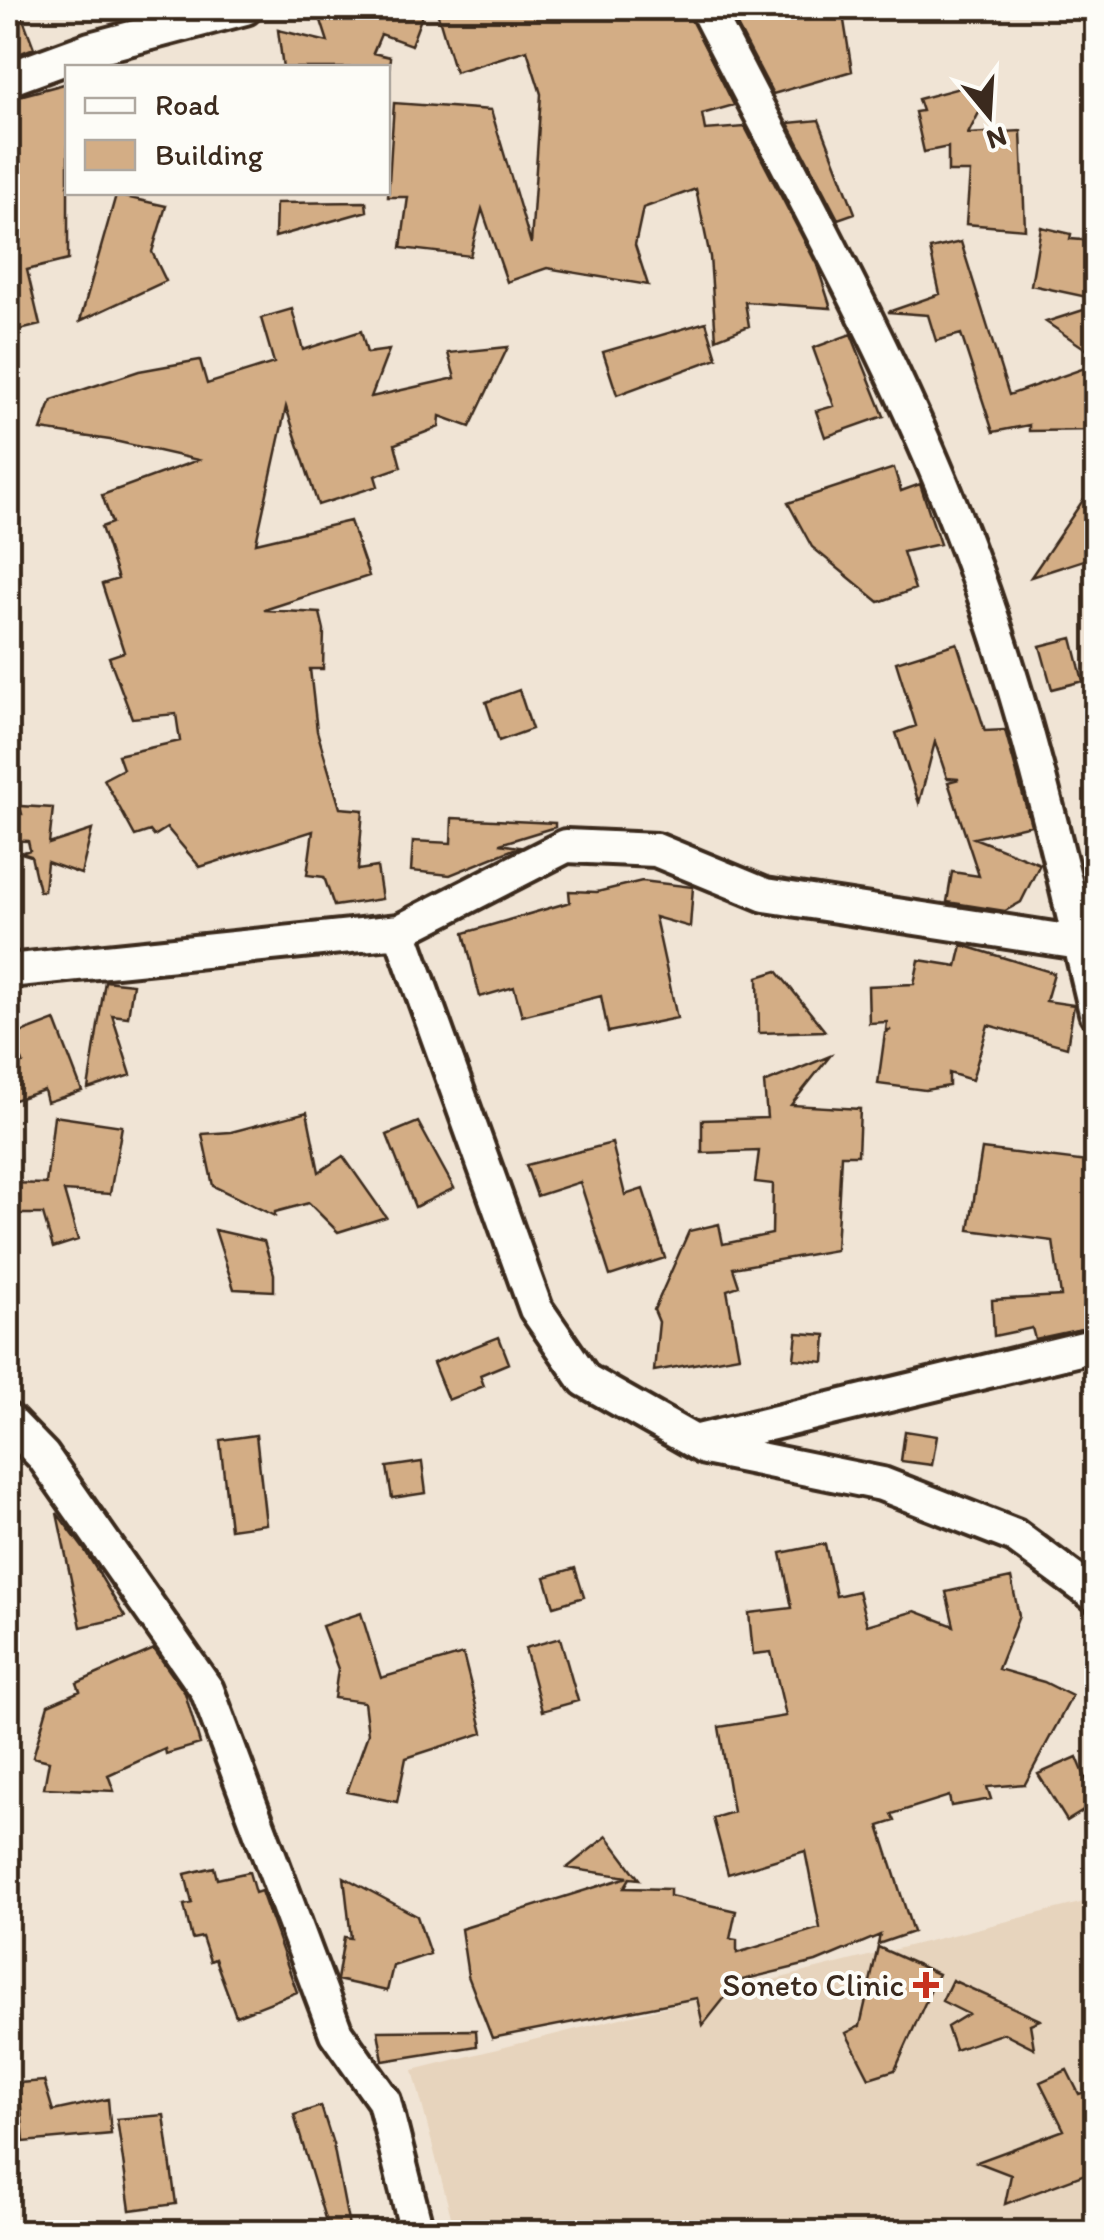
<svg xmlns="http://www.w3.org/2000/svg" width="1104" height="2240" font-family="Itim,sans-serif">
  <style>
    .built { fill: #e7d4bd }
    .building { fill: #d3ad85; stroke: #3b2a1e; stroke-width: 2.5 }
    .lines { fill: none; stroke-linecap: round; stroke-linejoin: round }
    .minor-casing { stroke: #3b2a1e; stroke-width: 40 }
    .minor { stroke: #fdfcf7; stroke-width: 32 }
    .poi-dot { fill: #c8321e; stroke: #fdfcf7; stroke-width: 4 }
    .labels { text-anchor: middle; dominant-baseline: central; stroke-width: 8; stroke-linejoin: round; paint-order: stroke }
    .poi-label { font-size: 32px; fill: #3b2a1e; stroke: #fdfcf7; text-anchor: end }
  </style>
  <rect width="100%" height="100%" fill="#f0e4d5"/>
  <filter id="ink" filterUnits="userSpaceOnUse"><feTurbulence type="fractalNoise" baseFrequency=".01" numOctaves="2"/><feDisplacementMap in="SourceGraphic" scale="20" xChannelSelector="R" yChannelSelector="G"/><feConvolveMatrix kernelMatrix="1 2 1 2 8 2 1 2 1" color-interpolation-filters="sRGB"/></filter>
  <g filter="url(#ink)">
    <!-- built -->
    <path class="built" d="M1096,1899V2232H455L413,2070Z"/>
    <!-- building -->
    <path class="building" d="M8,8H19L34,48L8,58Z
      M317,8H425L411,45L381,34L373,53L390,57L389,68H283L278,30L328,42Z
      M436,8H686L734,105L702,114L705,130L745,127L817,265L831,308L745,302L749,326L716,339L710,257L696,189L643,208L635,245L648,285L547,268L507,282L482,209L470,256L401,248L408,197H388L394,103L491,110L531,244L541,94L527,50L455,72Z
      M728,8H842L852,71L773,94Z
      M68,83V260L27,270L40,325L8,333V99Z
      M963,87L986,99L968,134L1021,131L1025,229L966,224L970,172H948V147L924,152L915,112L922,111L918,99Z
      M819,120L855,213L838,219L788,123Z
      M116,195L166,206L152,252L166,281L80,321Z
      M366,202L367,211L275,237L276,203Z
      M1041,227L1071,234L1070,239L1096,241V299L1031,285Z
      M961,242L1009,395L1096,364V390L1088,397L1096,430L1029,431V425L993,432L961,334L936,341L928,315L888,312L940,294L930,249Z
      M1096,306V356L1046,322Z
      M292,309L303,350L361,331L367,353L389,350L371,397L455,378L448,353L508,347L470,427L440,416L439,427L395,444L401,467L375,476L378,486L318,505L286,407L256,543L350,521L369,576L264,610L320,613L324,630L323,669H310L317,731L340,808L363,810L358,870L377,867L382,899L334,906L324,877L307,875L313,831L200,867L167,828L154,836L150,831L135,836L104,779L123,769L118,755L180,741L176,714L132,718L109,657L124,652L102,584L118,579L101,527L112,523L102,495L198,460L110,440L41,430L52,400L139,371L200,360L207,384L274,363L261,318Z
      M706,322L717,358L617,395L603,352Z
      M851,334L884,416L825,437L816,411L834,406L813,348Z
      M894,468L901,491L920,484L940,544L903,552L915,589L879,602L812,547L788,503Z
      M1096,481V556L1031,577Z
      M1072,638L1083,681L1052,689L1040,646Z
      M957,643L985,731L1005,730L1031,825L974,838L1040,864L1021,902L1005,911L947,902L952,872L979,876L948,782L959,779L947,778L935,742L919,803L896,733L916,726L896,662Z
      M519,690L532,729L499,741L486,702Z
      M20,806L53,808L49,844L92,830L81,874L47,862L44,891H39L31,856L21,853L30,850L28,841L8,840V813L22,814Z
      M452,818L555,823V827L500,844L519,847L450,875L411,871L413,841L451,843Z
      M642,881L693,887L690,927L655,917L677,1018L608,1032L601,996L522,1016L514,987L480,997L464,933L570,902L569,891L597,892Z
      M962,945L1054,973L1046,1001L1074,1005L1067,1047L988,1025L972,1080L949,1073V1086L925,1090L878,1084L885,1033L891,1030H886L887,1022L869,1023L868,986L914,984L919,960L957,966Z
      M777,971L825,1031L759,1033L758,977Z
      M105,981L133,984L128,1017L112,1015L131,1075L88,1089Z
      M55,1020L82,1091L47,1102L44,1090L8,1102V1067L23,1063L13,1036Z
      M830,1056L791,1105L860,1109L858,1155H841L836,1250L733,1268L739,1286L727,1290L739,1356L654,1371L659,1322L654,1310L689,1231L719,1224L723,1244L772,1234L773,1184L755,1182L759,1151L702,1153V1120L767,1118L764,1083Z
      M307,1112L319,1172L343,1156L386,1217L338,1232L309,1203L275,1212V1216L213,1186L202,1134L231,1132Z
      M54,1116L122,1126L110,1194L64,1191L78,1240L53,1248L43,1214H8V1183L46,1184Z
      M418,1122L454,1188L415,1207L387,1135Z
      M612,1143L625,1195L643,1189L665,1258L610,1276L580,1182L537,1196L526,1165Z
      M982,1149L1096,1163V1326L1035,1339L1032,1328L994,1336L992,1300L1061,1296L1053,1241L969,1230Z
      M215,1230L264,1241L274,1274V1291L234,1289Z
      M797,1333L826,1335L824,1362L794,1359Z
      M499,1337L509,1363L480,1375L484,1386L448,1400L433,1363Z
      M905,1431L937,1436L932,1465L901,1461Z
      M256,1435L266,1524L230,1529L220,1440Z
      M422,1462L426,1493L392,1498L387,1467Z
      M57,1513L86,1552L125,1617L81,1627Z
      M825,1544L836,1596L858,1591L867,1625L915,1611L954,1626L946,1592L1011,1578L1019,1616L998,1669L1044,1682L1072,1696L1025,1784L987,1787L991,1799L951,1806L949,1796L892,1814L895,1821L879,1826L913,1932L878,1944L880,1935L816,1962L738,1981L703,2025L697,1998L492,2038L468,1976L461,1929L628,1877L567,1868L607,1836L639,1879L630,1878L624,1888L670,1889V1896L736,1911L730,1939L737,1940V1953L820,1928L805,1851L728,1874L713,1818L733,1812L719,1727L786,1716L771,1652L753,1654L749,1613L792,1608L781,1553Z
      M575,1568L584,1597L554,1606L545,1577Z
      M361,1613L381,1678L463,1654L483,1733L406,1758L397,1802L347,1792L368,1734L364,1702L334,1698L338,1669L322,1626Z
      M560,1638L578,1701L542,1711L525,1648Z
      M154,1649L185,1693L200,1744L166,1754L165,1749L108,1775L114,1791L44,1788L49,1761L33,1757L48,1705L80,1691L77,1683Z
      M1077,1757L1096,1803L1067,1821L1038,1774Z
      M214,1867L217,1879L249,1872L255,1893L261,1891L297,1992L236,2016L215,1959L210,1961L202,1937L192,1939L184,1905L192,1903L185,1874Z
      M344,1877L417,1916L430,1954L393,1966L387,1991L337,1980L344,1937L351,1938Z
      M878,1947L938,1974L895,2070L869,2078L846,2033L860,2026Z
      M952,1980L1040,2020L1030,2024L1034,2048L1004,2033L955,2050L947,2027L968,2014L942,2001Z
      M476,2030L477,2046L383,2061L378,2031Z
      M1067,2070L1079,2094L1096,2089V2170L1005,2204L1011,2175L977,2162L1064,2130L1040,2082Z
      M44,2081L53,2111L108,2099L111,2134L24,2142L19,2083Z
      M321,2106L333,2144L350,2232H329L294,2115Z
      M164,2115L176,2204L130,2210L117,2119Z"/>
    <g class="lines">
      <defs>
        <path id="minor" d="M706,8C799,191 904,373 974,567C1027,711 1061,863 1096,1012
          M8,79L90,49L245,8
          M400,931L566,846L656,850L765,895L1080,943L1096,911
          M8,971L400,931L536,1309L585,1380L705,1448L882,1484L1015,1536L1096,1596
          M8,1420L43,1456L207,1690L336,2033L384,2101L417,2232
          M698,1441L1096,1345"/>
      </defs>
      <!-- minor casing -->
      <use href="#minor" class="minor-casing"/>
      <!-- minor -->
      <use href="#minor" class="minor"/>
    </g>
  </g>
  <!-- markers -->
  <path class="poi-dot" d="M921 1970h10v10h10v10h-10v10h-10v-10h-10v-10h10z"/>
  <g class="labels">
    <!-- poi labels -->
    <g class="poi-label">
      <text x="904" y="1985">Soneto Clinic</text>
    </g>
  </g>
  <!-- margin -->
  <rect width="1104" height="2240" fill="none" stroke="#fdfcf7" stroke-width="40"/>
  <rect x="20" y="20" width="1064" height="2200" fill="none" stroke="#3b2a1e" stroke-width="4" filter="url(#ink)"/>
  <!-- legend -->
  <rect x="65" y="65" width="325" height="130" fill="#fdfcf7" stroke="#afa8a0" stroke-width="2.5"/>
  <rect x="85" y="98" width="50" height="15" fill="#fdfcf7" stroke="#afa8a0" stroke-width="2.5"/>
  <text x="155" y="115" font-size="30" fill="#3b2a1e">Road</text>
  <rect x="85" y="140" width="50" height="30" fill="#d3ad85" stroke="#afa8a0" stroke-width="2.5"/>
  <text x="155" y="165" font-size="30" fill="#3b2a1e">Building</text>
  <!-- north arrow -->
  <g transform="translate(989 115) rotate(162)" stroke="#fdfcf7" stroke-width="8" paint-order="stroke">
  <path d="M0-8L18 38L0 25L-18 38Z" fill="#3b2a1e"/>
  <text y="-15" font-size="28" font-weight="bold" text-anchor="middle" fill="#3b2a1e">N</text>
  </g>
</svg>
